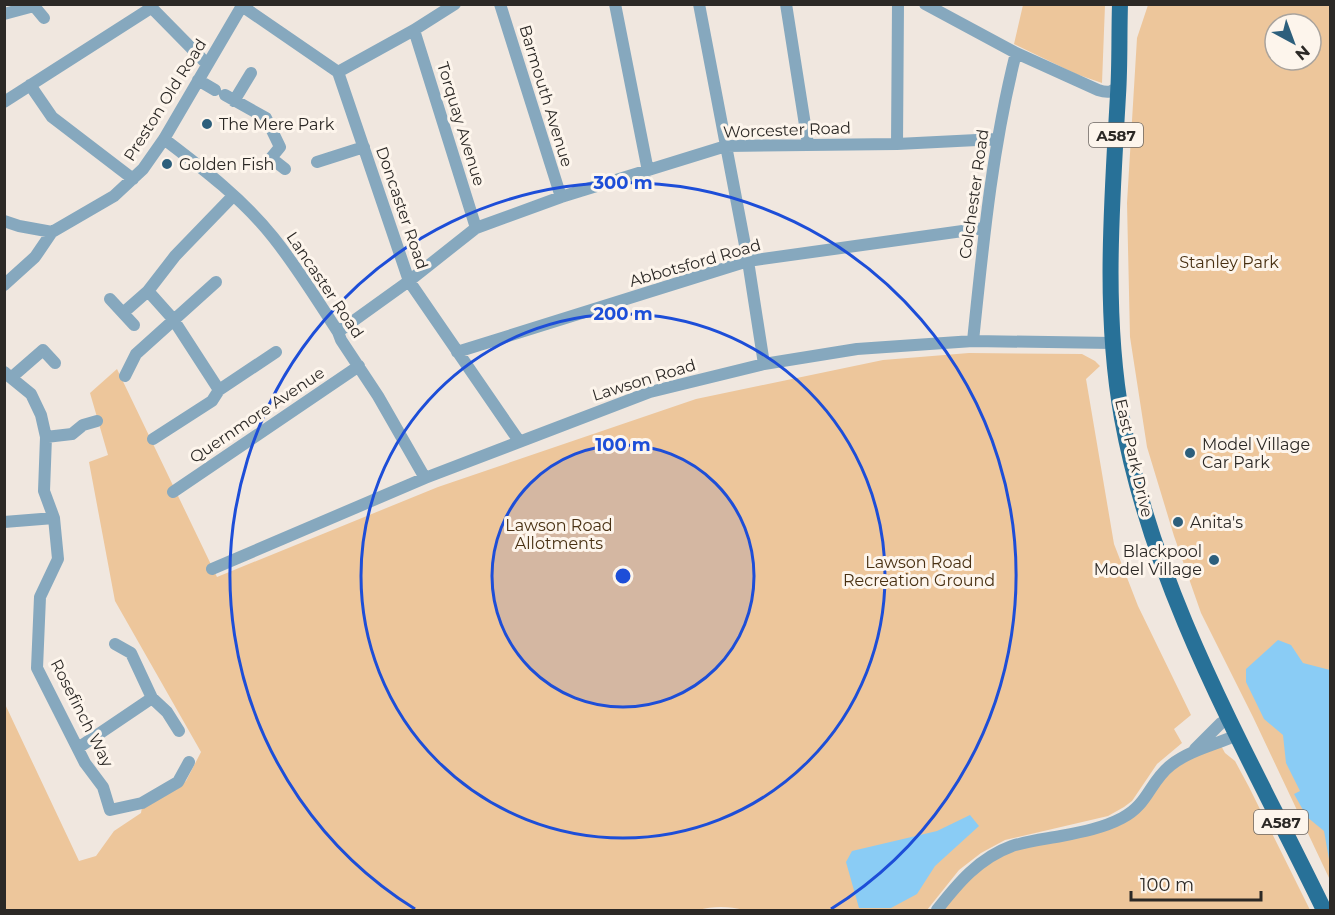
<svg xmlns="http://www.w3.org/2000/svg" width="1335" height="915" font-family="Montserrat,sans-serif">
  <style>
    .green { fill: #edc69b; fill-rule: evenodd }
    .water { fill: #8accf5 }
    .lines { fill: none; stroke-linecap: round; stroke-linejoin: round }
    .minor { stroke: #86a8be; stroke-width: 12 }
    .major { stroke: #287198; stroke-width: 16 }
    .ring { fill: none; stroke: #1d4ed8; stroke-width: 3 }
    .poi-dot { fill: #2d5f7c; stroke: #fdf5ec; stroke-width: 2 }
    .labels { text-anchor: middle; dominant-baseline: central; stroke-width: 6; stroke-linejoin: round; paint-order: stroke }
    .shield { fill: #fdf5ec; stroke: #6b6661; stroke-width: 1.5 }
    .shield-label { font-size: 15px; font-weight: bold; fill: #2c2926 }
    .street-label { font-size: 16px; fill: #2c2926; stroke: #fdf5ec }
    .poi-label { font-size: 16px; fill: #2c2926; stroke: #fdf5ec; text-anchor: start }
    .park-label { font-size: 16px; fill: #483012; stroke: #fdf5ec }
    .centre { fill: #1d4ed8; stroke: #fdf5ec; stroke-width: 3 }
    .ring-label { font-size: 18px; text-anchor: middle; font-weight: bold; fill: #1d4ed8; stroke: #fdf5ec; stroke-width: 6; stroke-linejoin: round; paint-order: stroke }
  </style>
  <rect width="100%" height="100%" fill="#f0e7df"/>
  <!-- green -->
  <path class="green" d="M1023,5H1105L1102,83L1076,74L1014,44Z
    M1148,5H1330V880L1253,717L1201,613L1174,536L1147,447L1130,337L1127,203L1137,38ZM1275,24H1311V60H1275Z
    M969,353L1082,354L1095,361L1100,366L1086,379L1114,544L1138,606L1191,715L1174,729L1182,743L1157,764L1132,801L1124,807L1108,816L1005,840L981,853L959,870L927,910H744C729,906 713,906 698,910H5L4,702L79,861L96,856L114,831L141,813L142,807L186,781L201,752L115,601L89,462L108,455L90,393L117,369L217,577L438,487L696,399L883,360Z
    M1219,742L1225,753L1235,761L1249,787L1310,910H937L996,854L1123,818L1157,779Z"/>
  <!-- water -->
  <path class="water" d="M1278,640L1291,645L1303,663L1330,670V865L1324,831L1307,817L1294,794L1300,791L1286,763L1283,735L1264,719L1246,682V669Z
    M970,815L979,826L935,866L917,894L891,908H859L846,862L852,851L937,831Z"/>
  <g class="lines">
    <!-- minor -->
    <path class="minor" d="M148,4L207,64
      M500,4L561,197
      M615,4L648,171
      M699,4L748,261L764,364
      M786,4L808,144
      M925,4L1016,53L1098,90C1107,93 1113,93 1119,85
      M242,6L338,72L409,281L519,441
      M4,14L34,6L44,18
      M414,30L476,228
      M338,72L414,30L455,4
      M198,80L215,90
      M30,85L52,117L133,179
      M225,95L266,118L280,147L271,158L285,169
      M234,101L251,73
      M4,102L151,8
      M164,139C202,168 243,199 273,237C297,267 317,300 338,332L341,340L378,396L425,478
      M897,144L898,4
      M317,162L364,147
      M4,221L19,226L52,232L114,196L143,169L164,139L243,4
      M4,285L35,257L52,232
      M110,299L134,325
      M123,313L148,291
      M338,332L409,281L476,228L561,197L726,146L897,144L997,139
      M973,341C983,244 992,148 1016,53
      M457,352L748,261L984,228
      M4,372L31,394L41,415L46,437L44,491L54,518L58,559L40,597L37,668L85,763L103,787L110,810L142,803L178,782L189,762
      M125,376L136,354L216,282
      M12,377L43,350L55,363
      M219,390L173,319L148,291L175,256L233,196
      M46,437L72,434L83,425L97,421
      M153,439L212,401L219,390L276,352
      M173,492L359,366
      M4,522L54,518
      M212,569L425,478L650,392L764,364L857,349L973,341L1113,343
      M152,698L167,712L179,731
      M78,748L152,698L131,653L115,644
      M1195,749L1221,723L1229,719
      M937,910C958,883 979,858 1012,846C1028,841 1045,839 1061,836C1082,832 1103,828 1122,818C1148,805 1150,781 1171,765C1190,750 1215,745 1237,735"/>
    <!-- major -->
    <path class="major" d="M1120,4C1119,35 1120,65 1118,95C1112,202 1103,312 1122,418C1154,595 1247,751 1324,910"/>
  </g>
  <!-- distance rings -->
  <circle cx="623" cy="576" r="131" fill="#1d4ed8" fill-opacity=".12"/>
  <g class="ring">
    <circle cx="623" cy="576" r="131"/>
    <circle cx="623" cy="576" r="262"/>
    <path d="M415 909A393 393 0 1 1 831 909"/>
  </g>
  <!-- markers -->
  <g class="poi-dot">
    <circle cx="207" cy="124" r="6"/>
    <circle cx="167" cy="164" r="6"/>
    <circle cx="1190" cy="453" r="6"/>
    <circle cx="1178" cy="522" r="6"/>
    <circle cx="1214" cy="560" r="6"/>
  </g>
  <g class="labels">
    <!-- shield labels -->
    <g class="shield">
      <rect x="1089" y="123" width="54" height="24" rx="4.5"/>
      <rect x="1254" y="810" width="54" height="24" rx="4.5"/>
    </g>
    <g class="shield-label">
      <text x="1116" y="135">A587</text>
      <text x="1281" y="822">A587</text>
    </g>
    <!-- street labels -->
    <g class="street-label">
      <text transform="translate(546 96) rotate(73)">Barmouth Avenue</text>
      <text transform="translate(165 100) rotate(-58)">Preston Old Road</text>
      <text transform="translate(461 124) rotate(73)">Torquay Avenue</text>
      <text transform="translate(787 130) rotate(-2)">Worcester Road</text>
      <text transform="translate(974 194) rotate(-82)">Colchester Road</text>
      <text transform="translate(402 208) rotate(71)">Doncaster Road</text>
      <text transform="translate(695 263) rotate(-16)">Abbotsford Road</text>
      <text transform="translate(325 285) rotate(56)">Lancaster Road</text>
      <text transform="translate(644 380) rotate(-17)">Lawson Road</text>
      <text transform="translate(257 415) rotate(-34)">Quernmore Avenue</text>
      <text transform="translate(1134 458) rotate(77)">East Park Drive</text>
      <text transform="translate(82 713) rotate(63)">Rosefinch Way</text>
    </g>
    <!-- poi labels -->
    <g class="poi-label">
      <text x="219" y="124">The Mere Park</text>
      <text x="179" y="164">Golden Fish</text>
      <text x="1202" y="444">Model Village<tspan x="1202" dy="18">Car Park</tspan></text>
      <text x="1190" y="522">Anita's</text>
      <text x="1202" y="551" text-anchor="end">Blackpool<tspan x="1202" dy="18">Model Village</tspan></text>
    </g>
    <!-- park labels -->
    <g class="park-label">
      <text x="1229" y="262">Stanley Park</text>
      <text x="559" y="525">Lawson Road<tspan x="559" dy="18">Allotments</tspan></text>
      <text x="919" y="562">Lawson Road<tspan x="919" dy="18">Recreation Ground</tspan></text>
    </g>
  </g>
  <circle cx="623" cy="576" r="9" class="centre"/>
  <g class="ring-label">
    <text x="623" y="189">300 m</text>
    <text x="623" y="320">200 m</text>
    <text x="623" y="451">100 m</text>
  </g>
  <!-- border -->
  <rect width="1335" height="915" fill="none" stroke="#2c2926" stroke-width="12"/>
  <!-- north arrow -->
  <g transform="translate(1293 42) rotate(139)"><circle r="28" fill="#fdf5ec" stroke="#a9a39d" stroke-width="1.5"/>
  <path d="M0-4.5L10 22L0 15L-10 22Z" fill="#2d5f7c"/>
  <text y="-9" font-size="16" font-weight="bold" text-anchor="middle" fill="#2c2926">N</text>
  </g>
  <!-- scale -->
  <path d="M1131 891v9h130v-9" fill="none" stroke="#2c2926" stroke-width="3"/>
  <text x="1140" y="891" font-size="18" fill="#2c2926" stroke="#fdf5ec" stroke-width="4.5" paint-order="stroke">100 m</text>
</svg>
